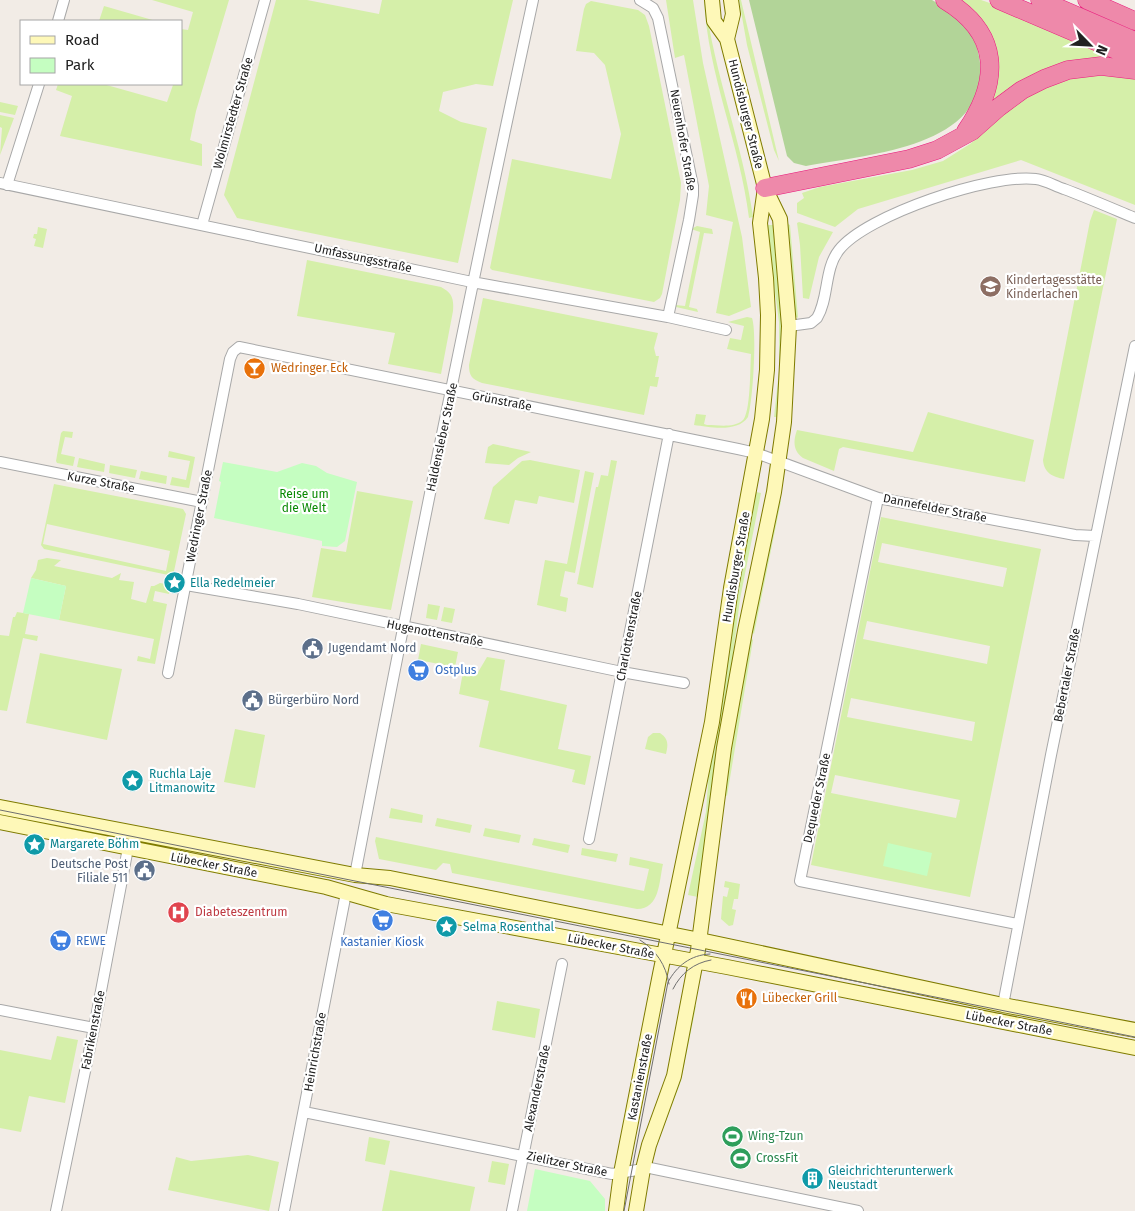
<svg xmlns="http://www.w3.org/2000/svg" width="1135" height="1211" font-family="'Fira Sans',sans-serif">
  <style>
    .grass { fill: #d5efa9; fill-rule: evenodd }
    .forest { fill: #b2d498 }
    .park { fill: #c5fec1 }
    .lines { fill: none; stroke-linecap: round; stroke-linejoin: round }
    .street-casing { stroke: #a8a8a8; stroke-width: 12 }
    .secondary-casing { stroke: #7f7b00; stroke-width: 16 }
    .highway-casing { stroke: #e91a7d; stroke-width: 19 }
    .street { stroke: #fff; stroke-width: 10 }
    .secondary { stroke: #fef8b8; stroke-width: 14 }
    .highway { stroke: #ee89aa; stroke-width: 18 }
    .tram { stroke: #6f6f6f; stroke-width: 1 }
    .labels { text-anchor: middle; dominant-baseline: central; stroke-width: 4.5; stroke-linejoin: round; paint-order: stroke }
    .street-label { font-size: 12px; fill: #212121; stroke: #fff }
    .education-label { font-size: 12px; fill: #785e54; stroke: #fff; text-anchor: start }
    .food-label { font-size: 12px; fill: #c56008; stroke: #fff; text-anchor: start }
    .park-label { font-size: 12px; fill: #0a8a03; stroke: #fff }
    .culture-label { font-size: 12px; fill: #0d838f; stroke: #fff; text-anchor: start }
    .service-label { font-size: 12px; fill: #4e5e75; stroke: #fff; text-anchor: start }
    .shop-label { font-size: 12px; fill: #366cbe; stroke: #fff; text-anchor: start }
    .health-label { font-size: 12px; fill: #be3a42; stroke: #fff; text-anchor: start }
    .leisure-label { font-size: 12px; fill: #27864d; stroke: #fff; text-anchor: start }
  </style>
  <rect width="100%" height="100%" fill="#f2ece6"/>
  <!-- grass -->
  <path class="grass" d="M152,0H229L196,111L190,140L202,144V166L60,136L72,96L56,90L58,84H103L167,102L173,85L170,84H181V29L188,30L193,12Z
    M276,0H307L379,14L382,0H513L493,86L476,84L443,92L439,111L461,122L487,128L458,263L237,218L224,195Z
    M666,0H693L703,63L742,237L751,307L729,316L716,313L733,222L706,215L709,186L684,55L675,58Z
    M704,0H705C714,74 743,144 753,217L749,218C740,144 708,75 704,0Z
    M739,0H741L779,161L774,150L747,45Z
    M960,0H981L987,2L1124,60L990,103L983,24L972,10Z
    M591,1L638,10L645,15L649,26L681,183L680,200L662,294L660,298L654,302L492,270L490,268L512,159L611,179L621,134L605,65L594,53L576,51L584,9L586,4Z
    M104,6L156,21H99Z
    M1079,74L1135,76V205L1021,160L858,209L835,227L797,213V203L804,198L802,193L820,187L912,170L943,161L970,144L1026,94Z
    M0,102L18,106L15,115L0,112Z
    M0,115L14,118L0,155L2,128L0,127Z
    M1094,210L1117,219L1064,479C1053,477 1044,473 1043,460L1090,221Z
    M799,222L833,232L819,257L809,299L803,298L800,245L797,223Z
    M786,223L790,225L798,318L795,316Z
    M766,225H774L782,327L778,417H774L779,371V322Z
    M697,226L712,229L713,234L704,233L689,307L697,309L698,312L676,307V305L685,306L700,232L691,229Z
    M38,227L47,229L43,248L34,246L36,239L33,238L34,234H37Z
    M307,260L441,287C452,293 454,298 453,311L441,374L388,364L395,333L297,316Z
    M483,298L658,333L654,348L656,356H659L655,377H659L657,387L650,386L644,415L482,383C472,379 469,376 469,365Z
    M747,317L752,318C757,332 753,401 748,417C737,433 710,427 694,425L696,414L706,415L704,424L707,425C718,425 733,428 742,421C751,415 750,366 751,354L727,349L730,338L741,340L744,326L728,322Z
    M928,412L1034,440L1025,482L843,447L839,449L834,471L803,458C793,451 793,441 797,430L913,452Z
    M63,431L73,432L72,438L65,437L61,454L75,457L73,466L57,463L56,461L61,433Z
    M493,444L531,452L518,458L509,465L485,463L488,447Z
    M169,451L195,457L189,488L170,485L172,477L186,480L190,461L168,457Z
    M79,458L105,464L104,472L77,467Z
    M530,460L580,470L574,503L539,496L537,504L515,500L509,524L484,519L493,487L522,461Z
    M611,460L617,461L593,588L577,584L596,487H598L601,475L608,476Z
    M110,465L137,470L135,478L109,473Z
    M141,471L167,476L166,484L139,479Z
    M585,471L594,473L575,573L565,571L560,596L568,598L566,612L537,605L545,560L567,564Z
    M54,484L183,509L186,514L173,576L44,549L41,545ZM47,524L170,551L166,571L43,544Z
    M357,491L413,501L391,610L312,597L321,548L346,552Z
    M756,492L761,493L740,599L733,654L710,805L698,897L688,895L706,812L709,769L726,677L744,548Z
    M778,497L781,501L754,634L752,632Z
    M881,517L1041,549L970,897L811,865ZM882,543L1007,568L1003,587L878,562ZM867,621L990,646L987,664L863,639ZM851,698L975,722L972,741L847,717ZM835,775L960,800L956,818L831,793Z
    M47,558L61,560L54,566L112,578L121,573L119,580L134,582L131,599L146,603L151,586H154L160,583L171,585L169,594L155,591L153,601L167,604L155,664L137,661L138,656L150,659L154,639L59,620L66,586L31,578L36,570L38,560Z
    M428,604L440,606L437,620L426,618Z
    M444,607L455,609L452,623L441,621Z
    M17,612L29,614L25,634L38,636L37,641L23,638L7,711L0,710V635L9,636L13,617H15Z
    M750,637L753,640L727,796L724,794Z
    M421,644L458,652L455,667L418,660Z
    M40,653L122,669L107,740L26,723Z
    M487,657L505,660L500,690L567,705L558,749L591,756L585,785L572,782L575,770L479,747L489,701L459,694L463,672L477,674Z
    M235,729L265,735L255,788L224,782Z
    M653,733H660C669,739 668,745 666,754L645,749L648,737Z
    M391,808L423,815L422,823L389,818Z
    M437,818L472,825L470,833L435,826Z
    M485,828L521,835L519,843L483,836Z
    M376,837L644,891L649,869L629,865L630,857L663,864C659,881 660,909 637,909L452,873L450,864L443,863L436,870L379,859L375,841Z
    M534,838L570,845L568,853L532,845Z
    M582,848L618,854L616,862L581,855Z
    M725,881L740,884L738,899H734L732,909L736,910L733,925L729,926L721,919L723,896L727,897L729,888L724,887Z
    M497,1001L540,1009L535,1038L492,1030Z
    M694,1005L696,1006L681,1081L657,1145L654,1144Z
    M57,1036L78,1040L65,1103L29,1096L21,1132L0,1128V1050L51,1060Z
    M369,1137L390,1141L385,1165L365,1161Z
    M248,1155L279,1162L269,1211L168,1190L176,1157L191,1161Z
    M492,1161L509,1164L505,1185L488,1182Z
    M390,1170L475,1187L470,1211H382Z"/>
  <!-- forest -->
  <path class="forest" d="M749,0H932C958,14 977,32 980,63C990,148 864,155 806,166L794,163L787,156Z"/>
  <!-- park -->
  <path class="park" d="M223,462L277,472L302,463L316,466L327,473L357,482L345,541L337,547L322,546V541L214,518L221,482L219,481Z
    M31,578L66,586L59,620L23,613Z
    M888,843L932,853L927,876L883,866Z
    M535,1169L590,1181L605,1199V1211H527Z"/>
  <g class="lines">
    <defs>
      <path id="street" d="M640,0L653,8L658,18L693,186V195L689,220L668,317
        M58,21L64,0
        M0,183L472,282L668,317L726,330
        M7,185L39,84
        M202,225L265,0
        M789,326L811,323L817,318C829,298 824,269 839,250C866,215 992,173 1036,179C1045,180 1055,186 1064,189C1088,198 1111,208 1135,218
        M0,462L202,502
        M878,498L800,881L1017,924
        M186,585L298,604L622,672L684,683
        M168,673L230,359L233,352L239,347L738,449L756,453L878,498L1075,535L1095,536
        M589,839L669,434
        M355,875C411,583 470,291 533,0
        M1003,1005L1051,755L1135,346
        M0,1010L94,1028
        M304,1112L612,1174L650,1168L858,1211
        M56,1211L94,1028L128,848
        M284,1211L346,893
        M512,1211L562,964"/>
      <path id="secondary" d="M727,39L733,14L731,0
        M0,807L355,875L390,878L700,940L1003,1005L1135,1030
        M0,822L326,887L386,904L727,967L1135,1048
        M616,1211L621,1173L660,974L712,722L731,588L762,419L767,370L768,315L766,278L760,223L765,188
        M636,1211L643,1169L649,1145L674,1076L698,950L724,748L745,631L774,492L784,422L789,326L780,219L765,188L727,39L714,21L712,0"/>
      <path id="highway" d="M945,0C1000,33 1001,80 966,131
        M999,0L1135,58
        M1040,0L1135,41
        M1087,0L1135,21
        M765,188L909,159L937,150L972,131L999,107L1022,90L1044,79L1068,70L1101,66L1135,70"/>
    </defs>
    <!-- street casing -->
    <use href="#street" class="street-casing"/>
    <!-- secondary casing -->
    <use href="#secondary" class="secondary-casing"/>
    <!-- highway casing -->
    <use href="#highway" class="highway-casing"/>
    <!-- street -->
    <use href="#street" class="street"/>
    <!-- secondary -->
    <use href="#secondary" class="secondary"/>
    <!-- highway -->
    <use href="#highway" class="highway"/>
    <!-- tram -->
    <path class="tram" d="M0,810L1135,1037
      M640,940C656,950 666,965 669,984
      M673,989C681,973 694,963 711,960
      M624,1211L668,982C677,966 690,955 710,954"/>
  </g>
  <!-- icons -->
  <defs>
    <symbol id="school-disc" viewBox="-11 -11 22 22"><circle r="9.5" fill="#8d6e63" stroke="#fff"/><path d="M0-5L7-2L0 1L-7-2ZM-4 1L0 2.5L4 1V4Q0 6-4 4Z" fill="#fff"/></symbol>
    <symbol id="bar-disc" viewBox="-11 -11 22 22"><circle r="9.5" fill="#e8710a" stroke="#fff"/><path d="M-6-5H6L.8 .8V4.5H3.5V6h-7V4.5H-.8V.8Z" fill="#fff"/></symbol>
    <symbol id="sight-disc" viewBox="-11 -11 22 22"><circle r="9.5" fill="#0f9aa8" stroke="#fff"/><path d="M0-6L1.8-2.2L6-1.7L2.9 1.2L3.7 5.4L0 3.3L-3.7 5.4L-2.9 1.2L-6-1.7L-1.8-2.2Z" fill="#fff"/></symbol>
    <symbol id="civic-disc" viewBox="-11 -11 22 22"><circle r="9.5" fill="#5c6f8a" stroke="#fff"/><path d="M-.6-6.5H3V-4.5H.6V-3L4-1V1h2V6H-6V1h2V-1L-.6-3ZM-1.2 2.5V6h2.4V2.5Z" fill="#fff"/></symbol>
    <symbol id="supermarket-disc" viewBox="-11 -11 22 22"><circle r="9.5" fill="#3f7fe0" stroke="#fff"/><path d="M-6-5.5h2.5l.6 2H6L4.5 2H-2.5L-4.4-4H-6ZM-1.5 3.2a1.3 1.3 0 1 0 .1 0ZM3 3.2a1.3 1.3 0 1 0 .1 0Z" fill="#fff"/></symbol>
    <symbol id="hospital-disc" viewBox="-11 -11 22 22"><circle r="9.5" fill="#e0444e" stroke="#fff"/><path d="M-5-5h3v3.5h4V-5h3V5h-3V1.5h-4V5h-3Z" fill="#fff"/></symbol>
    <symbol id="restaurant-disc" viewBox="-11 -11 22 22"><circle r="9.5" fill="#e8710a" stroke="#fff"/><path d="M-5-6h1v4h1v-4h1v4h1v-4h1v5L-1.5 .5V6h-2V.5L-5-1ZM5-6V6H3V1.5H1.5Q1.5-4 5-6Z" fill="#fff"/></symbol>
    <symbol id="stadium-disc" viewBox="-11 -11 22 22"><circle r="9.5" fill="#2e9e5b" stroke="#fff"/><path d="M0-5a6.5 5 0 1 0 0 10a6.5 5 0 1 0 0-10ZM-3.5-1.8h7v3.6h-7Z" fill="#fff"/></symbol>
    <symbol id="building-disc" viewBox="-11 -11 22 22"><circle r="9.5" fill="#0f9aa8" stroke="#fff"/><path d="M-4-6H4V6H1V3H-1V6H-4ZM-2.5-4.3h1.7v1.8h-1.7ZM.8-4.3h1.7v1.8H.8ZM-2.5-1h1.7V.8h-1.7ZM.8-1h1.7V.8H.8Z" fill="#fff"/></symbol>
  </defs>
  <g fill-rule="evenodd">
    <use href="#school-disc" x="978" y="274" width="25" height="25"/>
    <use href="#bar-disc" x="242" y="356" width="25" height="25"/>
    <use href="#sight-disc" x="162" y="570" width="25" height="25"/>
    <use href="#civic-disc" x="300" y="636" width="25" height="25"/>
    <use href="#supermarket-disc" x="406" y="658" width="25" height="25"/>
    <use href="#civic-disc" x="240" y="688" width="25" height="25"/>
    <use href="#sight-disc" x="120" y="768" width="25" height="25"/>
    <use href="#sight-disc" x="22" y="832" width="25" height="25"/>
    <use href="#civic-disc" x="132" y="858" width="25" height="25"/>
    <use href="#hospital-disc" x="166" y="900" width="25" height="25"/>
    <use href="#supermarket-disc" x="370" y="908" width="25" height="25"/>
    <use href="#sight-disc" x="434" y="914" width="25" height="25"/>
    <use href="#supermarket-disc" x="48" y="928" width="25" height="25"/>
    <use href="#restaurant-disc" x="734" y="986" width="25" height="25"/>
    <use href="#stadium-disc" x="720" y="1124" width="25" height="25"/>
    <use href="#stadium-disc" x="728" y="1146" width="25" height="25"/>
    <use href="#building-disc" x="800" y="1166" width="25" height="25"/>
  </g>
  <g class="labels">
    <!-- street labels -->
    <g class="street-label">
      <text transform="translate(233 113) rotate(-74)">Wolmirstedter Straße</text>
      <text transform="translate(746 114) rotate(76)">Hundisburger Straße</text>
      <text transform="translate(683 140) rotate(80)">Neuenhofer Straße</text>
      <text transform="translate(363 258) rotate(12)">Umfassungsstraße</text>
      <text transform="translate(502 401) rotate(11)">Grünstraße</text>
      <text transform="translate(442 437) rotate(-78)">Haldensleber Straße</text>
      <text transform="translate(101 482) rotate(11)">Kurze Straße</text>
      <text transform="translate(935 508) rotate(11)">Dannefelder Straße</text>
      <text transform="translate(199 516) rotate(-79)">Wedringer Straße</text>
      <text transform="translate(736 567) rotate(-80)">Hundisburger Straße</text>
      <text transform="translate(435 633) rotate(11)">Hugenottenstraße</text>
      <text transform="translate(629 636) rotate(-79)">Charlottenstraße</text>
      <text transform="translate(1067 675) rotate(-79)">Bebertaler Straße</text>
      <text transform="translate(817 798) rotate(-78)">Dequeder Straße</text>
      <text transform="translate(214 865) rotate(11)">Lübecker Straße</text>
      <text transform="translate(611 946) rotate(11)">Lübecker Straße</text>
      <text transform="translate(1009 1023) rotate(11)">Lübecker Straße</text>
      <text transform="translate(93 1030) rotate(-79)">Fabrikenstraße</text>
      <text transform="translate(315 1052) rotate(-80)">Heinrichstraße</text>
      <text transform="translate(640 1077) rotate(-79)">Kastanienstraße</text>
      <text transform="translate(537 1088) rotate(-78)">Alexanderstraße</text>
      <text transform="translate(567 1164) rotate(12)">Zielitzer Straße</text>
    </g>
    <!-- education labels -->
    <g class="education-label">
      <text x="1006" y="280">Kindertagesstätte<tspan x="1006" dy="14">Kinderlachen</tspan></text>
    </g>
    <!-- food labels -->
    <g class="food-label">
      <text x="271" y="368">Wedringer Eck</text>
      <text x="762" y="998">Lübecker Grill</text>
    </g>
    <!-- park labels -->
    <g class="park-label">
      <text x="304" y="494">Reise um<tspan x="304" dy="14">die Welt</tspan></text>
    </g>
    <!-- culture labels -->
    <g class="culture-label">
      <text x="190" y="583">Ella Redelmeier</text>
      <text x="149" y="774">Ruchla Laje<tspan x="149" dy="14">Litmanowitz</tspan></text>
      <text x="50" y="844">Margarete Böhm</text>
      <text x="463" y="927">Selma Rosenthal</text>
      <text x="828" y="1171">Gleichrichterunterwerk<tspan x="828" dy="14">Neustadt</tspan></text>
    </g>
    <!-- service labels -->
    <g class="service-label">
      <text x="328" y="648">Jugendamt Nord</text>
      <text x="268" y="700">Bürgerbüro Nord</text>
      <text x="128" y="864" text-anchor="end">Deutsche Post<tspan x="128" dy="14">Filiale 511</tspan></text>
    </g>
    <!-- shop labels -->
    <g class="shop-label">
      <text x="435" y="670">Ostplus</text>
      <text x="76" y="941">REWE</text>
      <text x="382" y="942" text-anchor="middle">Kastanier Kiosk</text>
    </g>
    <!-- health labels -->
    <g class="health-label">
      <text x="195" y="912">Diabeteszentrum</text>
    </g>
    <!-- leisure labels -->
    <g class="leisure-label">
      <text x="748" y="1136">Wing-Tzun</text>
      <text x="756" y="1158">CrossFit</text>
    </g>
  </g>
  <!-- legend -->
  <rect x="20" y="20" width="162" height="65" fill="#ffffff" stroke="#a6a6a6"/>
  <rect x="30" y="36" width="25" height="8" fill="#fef8b8" stroke="#a6a6a6"/>
  <text x="65" y="45" font-size="15" fill="#212121">Road</text>
  <rect x="30" y="58" width="25" height="15" fill="#c5fec1" stroke="#a6a6a6"/>
  <text x="65" y="70" font-size="15" fill="#212121">Park</text>
  <!-- north arrow -->
  <g transform="translate(1090 45) rotate(114)" stroke="#ffffff" stroke-width="4" paint-order="stroke">
  <path d="M0-4L9 19L0 12L-9 19Z" fill="#212121"/>
  <text y="-8" font-size="14" font-weight="bold" text-anchor="middle" fill="#212121">N</text>
  </g>
</svg>
